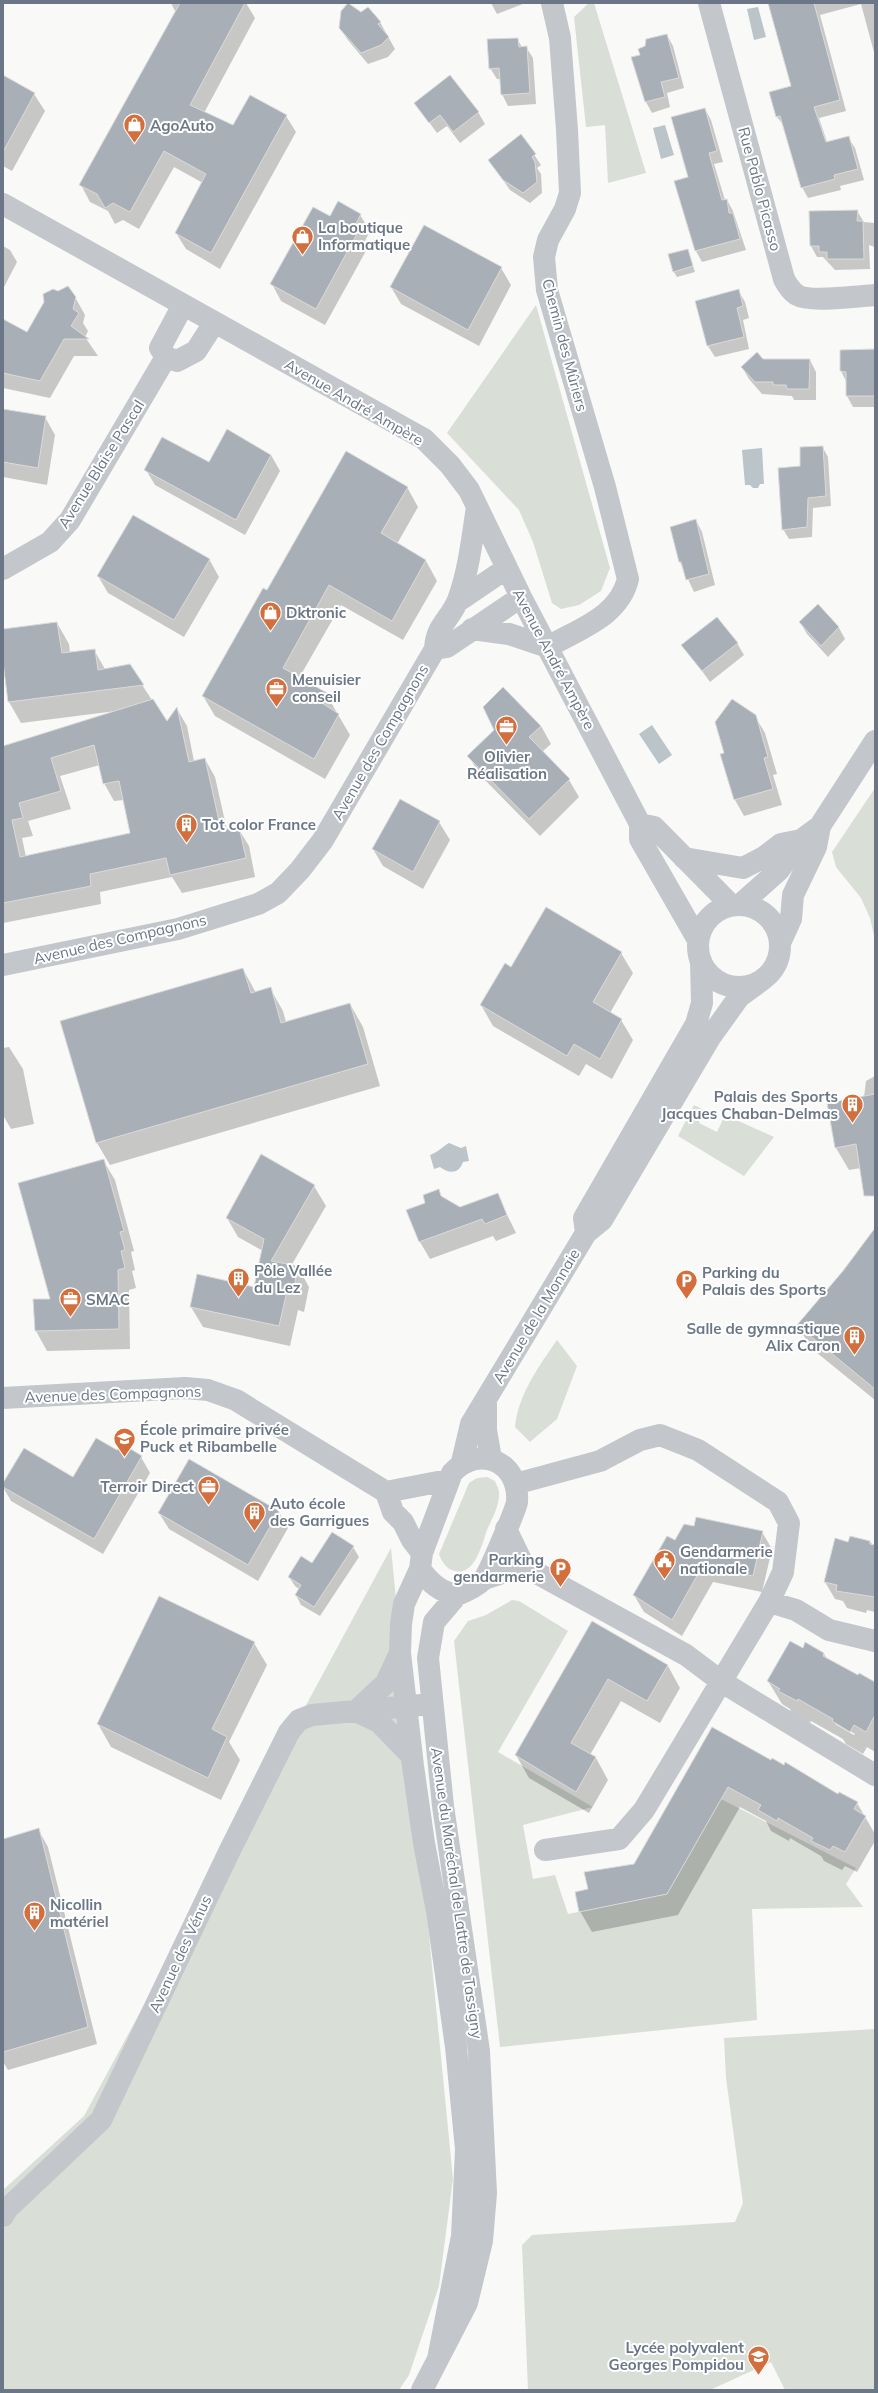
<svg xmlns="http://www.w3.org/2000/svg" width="878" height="2393" font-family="Mulish,sans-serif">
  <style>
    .green { fill: #d9ded7 }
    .water { fill: #bbc4c9 }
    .shadow { fill: #0003; fill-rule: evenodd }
    .building { fill: #a9afb6; stroke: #dbdbda; fill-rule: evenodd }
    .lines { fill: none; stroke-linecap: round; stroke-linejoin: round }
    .minor { stroke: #c3c6ca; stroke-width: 22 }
    .labels { text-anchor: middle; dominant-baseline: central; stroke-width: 4; stroke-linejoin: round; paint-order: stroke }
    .poi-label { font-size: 15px; font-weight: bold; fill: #6b7786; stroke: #fff; text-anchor: start }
    .street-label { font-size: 15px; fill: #6b7786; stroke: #fff }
  </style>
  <rect width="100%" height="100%" fill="#f9f9f8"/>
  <!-- green -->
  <path class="green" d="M589,3H594L646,173L608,183L605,125L586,127L574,17Z
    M536,305L610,568L601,591L579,605L561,609L552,603L533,542L519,510L447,433Z
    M875,788V940L870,918L861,898L836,867L832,852Z
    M694,1105L704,1110L699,1123L717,1132L725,1115L774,1137L744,1176L678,1136Z
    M557,1340L577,1366L557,1419L530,1442L515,1427C518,1395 539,1366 557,1340Z
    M487,1477L495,1481C496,1484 499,1489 499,1492C500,1505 492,1519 487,1530C482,1544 475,1576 455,1571C446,1569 442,1562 439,1554L469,1483L477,1478Z
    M391,1548L453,2179L439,2286L409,2375L399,2390H3V2190L84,2116Z
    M512,1600L519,1601L568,1631L498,1752L593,1807L523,1825L533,1879L555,1875L568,1914L667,1894L721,1799L856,1868L846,1884L863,1907L752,1909L757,2020L500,2047L454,1641L468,1621L486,1615Z
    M875,2029V2390H785L771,2362L710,2390H528L522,2245L532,2235L735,2222L743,2203L726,2078L724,2038Z"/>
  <!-- water -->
  <path class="water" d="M758,7L766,37L754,40L747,9Z
    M665,125L674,155L661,159L653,128Z
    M762,448L764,484H760L758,488H753L750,485H745L742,450Z
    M652,725L672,755L659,764L639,734Z
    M449,1143L461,1148L466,1146L469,1161L463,1162C459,1174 449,1174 440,1167L434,1169L430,1155C438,1152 442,1147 449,1143Z"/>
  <!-- shadow -->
  <path class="shadow" d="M171,3H246L255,18L204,113L234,126L286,116L296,132L220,269L186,249L176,233L203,183L174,167L139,229L123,220L115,224L108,211L90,202L81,185L176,13Z
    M491,3H522L523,4L497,14Z
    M769,3H875V56L861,4L820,15L846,111L819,118L827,142L848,137L855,148L864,180L840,186L841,190L808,198L802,187L785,127L777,117L792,87Z
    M361,14L380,22L395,49L388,57L368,64L347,39L340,28Z
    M667,35L673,46L684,88L667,93L670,107L652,113L646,102L633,58L641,56Z
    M517,39L522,47H526L533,58L536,104L508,106L502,94L501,79H497L490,68Z
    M3,81L34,94L45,111L12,171L3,166Z
    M415,103L478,112L485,124L460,143L447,126L437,133Z
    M705,109L711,120L723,162L714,164L725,200H727L733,211L746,250L702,262L696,251L676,181L689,178Z
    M521,135L541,165L537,168L541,174L542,193L530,203L510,190L489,160Z
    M857,211L864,222L875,223V247L869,245L870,269L835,270L823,257H817L811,246Z
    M360,215L370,231L364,243L367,249L325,325L281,301L272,284L330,218Z
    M3,246L10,250L17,262L3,289Z
    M688,250L695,272L677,277L674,272Z
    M501,268L511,285L479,346L401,304L391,287Z
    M738,290L745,302L749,318L743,320L749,349L715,357L708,346L696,302Z
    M75,297L85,315L83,323L88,331L85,337L98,356H74L50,398L3,388V320L27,333Z
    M875,350V407H853L847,396V383L841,371V351Z
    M763,360H810L816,372V400H794L792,396L762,394L749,379L742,367Z
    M3,410L45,417L55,435L47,485L3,477Z
    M823,448L828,457L831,506L813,508L812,537L789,539L783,529Z
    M271,455L280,471L245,535L155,485L146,470Z
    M407,487L418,507L397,544L426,561L437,581L403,640L341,605L299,678L326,694L350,735L325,779L215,716L203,696L267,591Z
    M696,520L702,532L715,585L694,592L680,562Z
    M209,559L219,577L184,637L108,593L98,576Z
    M818,606L839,628L845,639L828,657L807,634L800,622Z
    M57,623L69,644L70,653L94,650L105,669L129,665L167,723L177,709L187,726L194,761L205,759L215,777L227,830L238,828L249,846L255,877L182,893L172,877L100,892L101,904L3,923V747L116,711L21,723L9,702L3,654V630ZM100,765L104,783L114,801L124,800L131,834L26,857L22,838L33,836L28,821L71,809L60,776Z
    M737,643L744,655L710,682L683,645Z
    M755,716L765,733L777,774L773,775L782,805L744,816L735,800L726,754Z
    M541,726L551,744L542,752L569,780L579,797L540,836L479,774L469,756Z
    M400,800L439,822L450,840L423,889L383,866L373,849Z
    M621,953L633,973L610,1013L621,1020L633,1040L612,1079L586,1064L579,1076L493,1026L481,1005L512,968Z
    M243,969L256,993L270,988L283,1011L286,1022L350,1004L363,1027L380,1086L110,1165L97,1143L61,1022Z
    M9,1047L23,1069L34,1124L11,1129L3,1115V1048Z
    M875,1076V1192L861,1168L849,1170L836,1148L864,1097L866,1081Z
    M103,1160L115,1180L134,1251L131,1252L135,1270L132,1271L136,1288L129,1290L130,1349L47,1351L36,1331L52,1300Z
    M314,1186L326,1206L291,1266L298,1267L309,1287L304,1312L298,1310L290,1346L203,1327L191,1307L254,1288L263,1251L238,1237L227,1218Z
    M438,1191L442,1197L460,1208L497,1194L516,1233L496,1241L493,1236L430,1259L420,1242L408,1211L427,1204Z
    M875,1231V1400L811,1348L798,1326Z
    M121,1445L141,1457L150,1473L103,1554L11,1501L3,1487V1485L74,1479L117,1451Z
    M189,1461L279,1512L288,1528L258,1581L169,1529L159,1513Z
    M695,1527L762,1532L772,1549L762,1592L713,1582L682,1636L644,1612L634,1595L675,1542Z
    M870,1542L875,1546V1612L867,1610L866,1613L847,1608L843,1601L835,1599L825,1582L849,1543Z
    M353,1547L359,1557L320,1616L301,1605L296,1595L300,1590L295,1586L289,1577Z
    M160,1597L254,1643L267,1665L229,1742L240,1760L221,1800L111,1747L98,1724Z
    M592,1623L668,1666L680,1688L660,1723L621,1701L590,1755L596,1758L608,1780L589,1813L529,1778L516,1755Z
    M803,1649L824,1654L827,1659L858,1676L875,1683V1752L867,1747L863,1754L846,1744L843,1739L811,1721L810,1723L792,1714L790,1709L782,1704L768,1681ZM835,1722L855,1734L854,1735L835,1724Z
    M713,1728L771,1761L838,1796L857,1803L875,1834V1841L857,1872L845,1866L842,1870L824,1861L821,1856L790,1838L789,1841L771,1831L766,1821L740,1807L678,1915L592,1932L580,1911L589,1890L635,1865Z
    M38,1829L48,1847L97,2044L8,2070L3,2062V1840Z"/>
  <!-- building -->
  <path class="building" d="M180,3H245L190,105L233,125L250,95L287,115L211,253L175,233L206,174L164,151L130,212L113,203L105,208L97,194L79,185Z
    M348,3L361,12L368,7L381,22L378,24L389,37L381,45L361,53L339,28L341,11Z
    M768,3H814L840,100L814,107L826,142L849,136L858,169L834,175L835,179L801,188L780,116L776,117L769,92L791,86Z
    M667,34L679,78L661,82L665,97L645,102L631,57L640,55L638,49L645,46L646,39Z
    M518,38L519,47L527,46L530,93L501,95L499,68L489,69L487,39Z
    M3,75L35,93L3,152Z
    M450,75L479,112L453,132L440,115L429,123L414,103Z
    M705,108L717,151L709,153L722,200L727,199L729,213H733L740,239L695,251L674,181L688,177L671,117Z
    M521,134L536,154L532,157L535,162L537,182L523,193L503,180L488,160Z
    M338,201L361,214L353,229L358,232L316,309L270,284L313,207L330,216Z
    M858,210L857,221H863L864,259H827V252H819V246H810L809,211Z
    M424,225L502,267L468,330L390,287Z
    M688,249L693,266L673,272L668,254Z
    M68,286L76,297L73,309L79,313L71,326L89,339H64L40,381L3,373V319L27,332L44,302L43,294L53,289L58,291Z
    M739,289L743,306L737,308L744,337L707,346L695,301Z
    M875,349V396H846V372L840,371V350Z
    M757,352L763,359H810L809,389H787L786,385H773V382H755L741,367Z
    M3,409L46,416L38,468L3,462Z
    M227,429L271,455L236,520L144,470L162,437L209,462Z
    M823,446L826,496L808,498L807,527L782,530L778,468L800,466V447Z
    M346,451L408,487L381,533L426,560L392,621L329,585L283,668L327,693L322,703L339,714L314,759L202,696L263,588L267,590Z
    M133,515L210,559L174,620L97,576Z
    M696,519L709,574L686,580L681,562H679L670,527Z
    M818,604L839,627L821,646L799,622Z
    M717,617L738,643L702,671L681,645Z
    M57,622L62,653L95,649L98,670L130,664L144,685L8,702L3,662V629Z
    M503,687L541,726L529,737L570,779L529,819L467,756L494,730L483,707Z
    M153,699L167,721L177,707L189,762L205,758L221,830L239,827L246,858L170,875L166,858L90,874L91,886L3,903V746ZM94,745L103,784L119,781L130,833L20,857L12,820L23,818L19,803L61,791L51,758Z
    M732,699L756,715L768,757L764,758L773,789L734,800L720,754L724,753L715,722Z
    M400,799L440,821L413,872L372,849Z
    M546,907L622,952L593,1002L622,1019L600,1059L574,1044L567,1056L480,1005L505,963L511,967Z
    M243,968L251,993L271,987L281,1023L350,1003L368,1064L96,1143L60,1021Z
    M875,1094V1196H864L856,1144L835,1148L827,1103Z
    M261,1154L315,1185L271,1261L298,1266L293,1292L287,1291L279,1326L190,1307L197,1274L254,1287L264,1239L226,1218Z
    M104,1159L124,1231L120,1232L125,1250L121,1251L125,1268L118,1270L119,1329L35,1331L33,1299H50L18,1183Z
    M439,1189L441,1196L460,1207L498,1193L507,1215L485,1224L482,1219L419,1242L406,1210L425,1203L423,1195Z
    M875,1228V1389L797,1325L843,1271Z
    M96,1438L117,1450L121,1443L142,1456L94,1539L3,1487V1483L24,1448L73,1477Z
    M189,1459L279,1511L248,1565L158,1513Z
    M696,1517L763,1531L753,1576L703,1565L672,1620L633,1595L667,1536L675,1540L684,1524L694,1526Z
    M332,1532L354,1546L314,1607L295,1595L301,1585L288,1577L301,1556L312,1563Z
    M850,1536L870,1541V1544L875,1545V1597L836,1591L837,1585L824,1582L835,1538L848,1542Z
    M159,1596L255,1642L212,1729L227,1737L208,1778L97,1724Z
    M592,1621L668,1665L647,1701L608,1679L571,1743L596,1757L576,1792L515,1755Z
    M790,1641L803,1648L805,1642L824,1653L823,1656L858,1675L859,1673L875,1682V1715L866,1732L854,1725L850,1732L832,1721L833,1719L798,1699L797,1701L778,1691L780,1689L767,1681Z
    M712,1727L771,1760L772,1758L784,1765L785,1762L838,1794L839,1792L858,1802L854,1809L866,1816L845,1852L833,1846L830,1850L811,1841L813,1838L778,1818L777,1821L758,1810L761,1805L728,1787L667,1894L579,1912L575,1892L588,1889L584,1872L634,1864Z
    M39,1828L88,2027L3,2052V1839Z"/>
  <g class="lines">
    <!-- minor -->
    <path class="minor" d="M709,3L784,279C787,285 791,291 797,295C810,303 858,296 875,295
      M3,204L424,439L450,465L469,490L521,597L640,824V839L698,940
      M183,305L160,348L166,357L177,361L196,351L214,323
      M3,569L50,542L70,520L166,357
      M457,602L507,568
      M472,629L509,634L548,647C578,629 619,617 628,579L605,487L547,290L544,257L548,240L565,209L570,193L567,130L560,38L552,3
      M435,649L447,647L521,597
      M640,824L654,827L731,905
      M684,858L743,868L764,857L781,844L801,840
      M741,904L779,870L801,840L820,826L875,741
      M698 946a41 41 0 1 1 82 0a41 41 0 1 1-82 0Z
      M780,943L791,919L793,895L816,847L820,826
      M3,965L178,929L258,904L278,893L300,870L323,840L435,649C436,625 450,620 458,600C469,570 472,539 477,507
      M586,1233L584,1218L696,1024L702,1003L701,961
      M3,1398L185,1388L208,1390L236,1400L386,1492L393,1512L403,1522L412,1540L422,1553
      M486,1400V1430L491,1459
      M462,1462L471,1424L586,1233L602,1220L711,1036L739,997L762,980
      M515,1484L600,1461L640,1440L660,1435L698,1450L778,1502L789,1523L783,1572L769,1602L644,1810L619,1839L545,1850
      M386,1492L448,1480
      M506,1529L524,1566L686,1655L722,1682L875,1775
      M420,1569C430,1583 440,1592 457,1595C467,1591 476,1587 483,1580C488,1575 516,1509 517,1502C520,1463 480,1443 452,1473L422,1553L420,1569L404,1604L401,1624L400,1653L413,1766L424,1843L437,1911L456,2047L466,2149L462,2236L438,2359
      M484,1579L524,1566
      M769,1602L796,1610L829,1630L875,1641
      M356,1711L386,1683L400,1653
      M356,1711L379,1722L411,1755
      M3,2216L7,2209L101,2120L229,1852L289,1732L299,1720L312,1715L421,1705
      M422,2390L467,2303L482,2241L486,2193L479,2051L443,1806L428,1658L434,1622L457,1595"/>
  </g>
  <!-- icons -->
  <defs>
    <symbol id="shop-pin" viewBox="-11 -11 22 30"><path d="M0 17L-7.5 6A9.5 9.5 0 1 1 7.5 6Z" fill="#d36f3d" stroke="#fff"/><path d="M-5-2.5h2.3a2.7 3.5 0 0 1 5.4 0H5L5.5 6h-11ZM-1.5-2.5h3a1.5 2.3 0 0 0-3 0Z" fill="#fff"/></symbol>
    <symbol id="office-pin" viewBox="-11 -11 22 30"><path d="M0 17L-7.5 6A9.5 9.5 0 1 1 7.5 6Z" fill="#d36f3d" stroke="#fff"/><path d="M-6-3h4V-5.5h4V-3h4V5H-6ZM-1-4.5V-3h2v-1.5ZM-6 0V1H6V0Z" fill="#fff"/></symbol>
    <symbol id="building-pin" viewBox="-11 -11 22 30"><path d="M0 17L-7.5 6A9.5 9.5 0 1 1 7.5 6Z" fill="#d36f3d" stroke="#fff"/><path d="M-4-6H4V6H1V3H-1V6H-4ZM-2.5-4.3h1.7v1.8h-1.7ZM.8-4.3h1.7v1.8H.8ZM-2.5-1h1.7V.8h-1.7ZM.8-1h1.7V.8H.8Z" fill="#fff"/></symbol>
    <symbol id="parking-pin" viewBox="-11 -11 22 30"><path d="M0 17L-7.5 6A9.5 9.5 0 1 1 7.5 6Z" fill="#d36f3d" stroke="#fff"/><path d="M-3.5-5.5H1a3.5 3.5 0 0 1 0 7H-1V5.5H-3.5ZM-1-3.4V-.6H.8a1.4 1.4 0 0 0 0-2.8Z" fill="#fff"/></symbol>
    <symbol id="school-pin" viewBox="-11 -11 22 30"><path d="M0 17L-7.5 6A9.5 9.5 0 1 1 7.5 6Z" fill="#d36f3d" stroke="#fff"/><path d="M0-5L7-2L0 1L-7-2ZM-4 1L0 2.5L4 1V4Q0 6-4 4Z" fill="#fff"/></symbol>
    <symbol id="civic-pin" viewBox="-11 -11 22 30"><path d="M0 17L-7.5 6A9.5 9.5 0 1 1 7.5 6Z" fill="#d36f3d" stroke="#fff"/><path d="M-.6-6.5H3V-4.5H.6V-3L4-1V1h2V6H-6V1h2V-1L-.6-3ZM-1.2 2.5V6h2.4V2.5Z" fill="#fff"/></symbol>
  </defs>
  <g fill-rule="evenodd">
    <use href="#shop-pin" x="122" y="112" width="25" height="34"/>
    <use href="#shop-pin" x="290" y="224" width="25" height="34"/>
    <use href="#shop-pin" x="258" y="600" width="25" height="34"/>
    <use href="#office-pin" x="264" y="676" width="25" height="34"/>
    <use href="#office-pin" x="494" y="714" width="25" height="34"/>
    <use href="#building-pin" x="174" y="812" width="25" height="34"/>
    <use href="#building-pin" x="840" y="1092" width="25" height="34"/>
    <use href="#building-pin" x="226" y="1266" width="25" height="34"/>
    <use href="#parking-pin" x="674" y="1268" width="25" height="34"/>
    <use href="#office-pin" x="58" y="1286" width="25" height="34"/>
    <use href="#building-pin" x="842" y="1324" width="25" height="34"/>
    <use href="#school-pin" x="112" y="1426" width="25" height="34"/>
    <use href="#office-pin" x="196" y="1474" width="25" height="34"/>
    <use href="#building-pin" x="242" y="1500" width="25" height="34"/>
    <use href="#civic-pin" x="652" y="1548" width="25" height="34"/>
    <use href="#parking-pin" x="548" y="1556" width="25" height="34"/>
    <use href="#building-pin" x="22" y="1900" width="25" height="34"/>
    <use href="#school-pin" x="746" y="2344" width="25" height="34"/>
  </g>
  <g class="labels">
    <!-- poi labels -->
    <g class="poi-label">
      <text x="150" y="125">AgoAuto</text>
      <text x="318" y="227">La boutique<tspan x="318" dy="17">Informatique</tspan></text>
      <text x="286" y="612">Dktronic</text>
      <text x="292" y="679">Menuisier<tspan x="292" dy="17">conseil</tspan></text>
      <text x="507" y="756" text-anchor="middle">Olivier<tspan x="507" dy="17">Réalisation</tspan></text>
      <text x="202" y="824">Tot color France</text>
      <text x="838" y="1096" text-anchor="end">Palais des Sports<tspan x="838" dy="17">Jacques Chaban-Delmas</tspan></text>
      <text x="254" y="1270">Pôle Vallée<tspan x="254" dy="17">du Lez</tspan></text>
      <text x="702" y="1272">Parking du<tspan x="702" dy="17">Palais des Sports</tspan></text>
      <text x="86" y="1299">SMAC</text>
      <text x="840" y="1328" text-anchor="end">Salle de gymnastique<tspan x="840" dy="17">Alix Caron</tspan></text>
      <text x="140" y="1429">École primaire privée<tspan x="140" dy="17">Puck et Ribambelle</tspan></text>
      <text x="194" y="1486" text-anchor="end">Terroir Direct</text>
      <text x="270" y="1503">Auto école<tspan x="270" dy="17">des Garrigues</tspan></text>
      <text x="680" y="1551">Gendarmerie<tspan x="680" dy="17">nationale</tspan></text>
      <text x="544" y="1559" text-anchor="end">Parking<tspan x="544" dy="17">gendarmerie</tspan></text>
      <text x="50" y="1904">Nicollin<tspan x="50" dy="17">matériel</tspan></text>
      <text x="744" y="2347" text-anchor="end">Lycée polyvalent<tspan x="744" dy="17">Georges Pompidou</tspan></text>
    </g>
    <!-- street labels -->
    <g class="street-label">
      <text transform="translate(760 189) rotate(75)">Rue Pablo Picasso</text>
      <text transform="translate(565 345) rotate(75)">Chemin des Mûriers</text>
      <text transform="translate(354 402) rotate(30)">Avenue André Ampère</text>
      <text transform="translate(101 464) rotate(-58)">Avenue Blaise Pascal</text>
      <text transform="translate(554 659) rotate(62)">Avenue André Ampère</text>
      <text transform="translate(380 742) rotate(-60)">Avenue des Compagnons</text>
      <text transform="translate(120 939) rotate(-13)">Avenue des Compagnons</text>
      <text transform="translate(536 1316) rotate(-59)">Avenue de la Monnaie</text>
      <text transform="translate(113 1394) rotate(-2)">Avenue des Compagnons</text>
      <text transform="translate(457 1893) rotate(82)">Avenue du Maréchal de Lattre de Tassigny</text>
      <text transform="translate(180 1954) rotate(-65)">Avenue des Vénus</text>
    </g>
  </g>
  <!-- border -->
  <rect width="878" height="2393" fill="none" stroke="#6b7786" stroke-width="8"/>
</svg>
